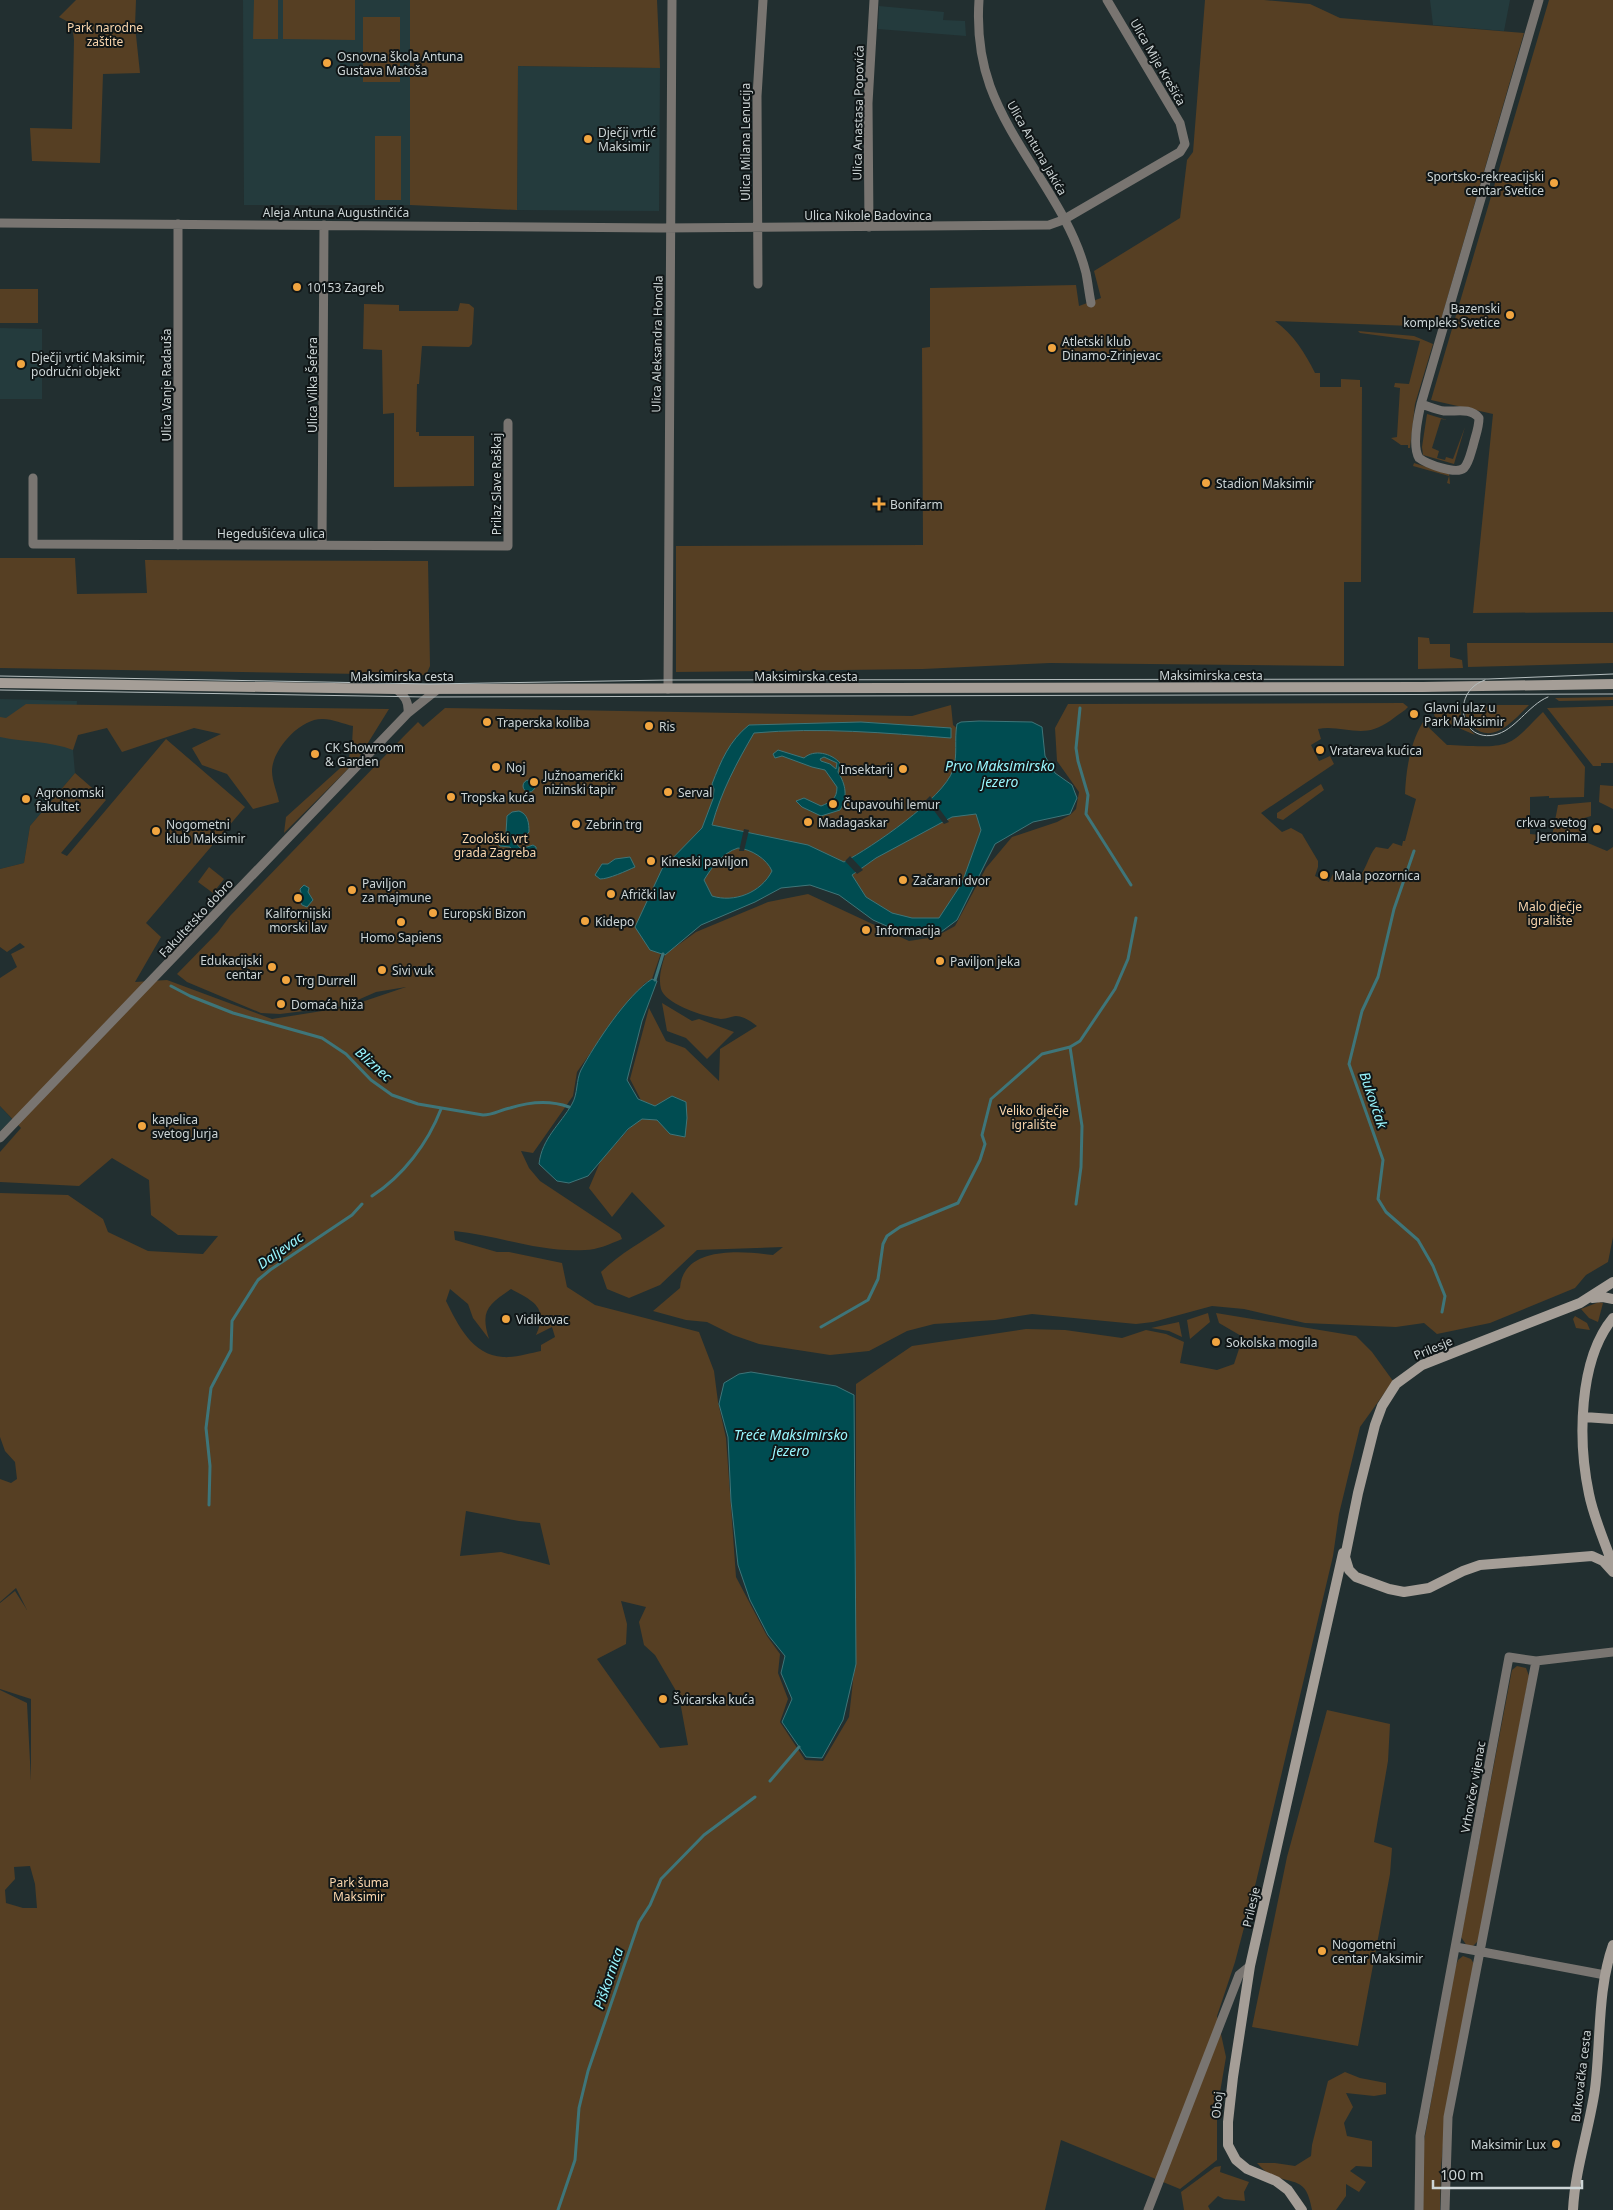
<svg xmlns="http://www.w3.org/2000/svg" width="1613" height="2210" font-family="'Noto Sans',sans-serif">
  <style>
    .built { fill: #243b3d }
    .green { fill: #563f23; fill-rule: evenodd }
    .water { fill: #004c51; stroke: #3e7579; fill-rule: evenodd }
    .pier { fill: #222f30 }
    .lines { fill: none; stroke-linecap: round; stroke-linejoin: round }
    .stream { stroke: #3e7579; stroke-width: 3 }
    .street { stroke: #797571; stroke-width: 9 }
    .secondary { stroke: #a59e97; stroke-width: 10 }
    .tram { stroke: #b5bebf; stroke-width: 1 }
    .poi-dot { fill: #f1a540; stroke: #101617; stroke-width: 2 }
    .labels { text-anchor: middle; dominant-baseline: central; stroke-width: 4; stroke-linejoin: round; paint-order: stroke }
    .park-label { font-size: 12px; fill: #fad6ad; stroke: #101617 }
    .poi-label { font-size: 12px; fill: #cdd5d6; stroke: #101617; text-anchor: start }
    .street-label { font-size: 12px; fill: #cdd5d6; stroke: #101617 }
    .water-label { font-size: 14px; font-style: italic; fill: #99f6fe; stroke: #101617 }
  </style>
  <rect width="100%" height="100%" fill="#222f30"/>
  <!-- built -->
  <path class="built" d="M243,0H410V205H244Z
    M1430,0H1510L1504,31L1433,25Z
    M879,6L944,12L943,20L965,21L966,36L878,29Z
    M518,66L660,68L659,211L517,210Z
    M0,328L42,329V399H0Z
    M0,699L77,701L73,750L75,773L30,826L24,863L0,869Z
    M0,1106L12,1119L0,1131Z"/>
  <!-- green -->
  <path class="green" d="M76,0H136L135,26L140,73L103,74L100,163L32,161L30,128L72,129L74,40L72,24L59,17Z
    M254,0H278V39H253Z
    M283,0H355V40L283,39Z
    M410,0H657L660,68L518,66L517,210L410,205Z
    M1205,0H1264L1310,4L1340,18L1524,33L1439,327L1275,321C1294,335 1305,353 1315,373H1320V387H1341V379L1360,380V387H1362L1361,582H1344V666L1050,663L923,669L676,672V546L923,545L922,348L930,347V288L1076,285L1079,306L1101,298L1094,271L1180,218L1187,160L1193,152Z
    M1549,0H1613V612L1473,613L1493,414L1431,400Z
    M363,17H400V82H363Z
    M375,136H401V200H375Z
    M0,289H38V323H0Z
    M460,303L469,304L474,308L472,344L469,347L422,346L419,384H417L416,432H419V436H474V486L394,487V413L383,414L382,350L363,349L364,304L399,305V311H458Z
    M1358,331L1414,336L1433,344L1415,404L1410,448H1408V445H1401L1391,438L1397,437L1400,388L1394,387L1395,383L1409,384L1420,341L1360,333Z
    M1427,414L1447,420L1441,419L1432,448L1439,451L1437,458L1445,460L1446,457L1453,459L1465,427L1454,464L1423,455L1422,447Z
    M1414,463L1449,474L1450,484L1447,483L1449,476L1413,466Z
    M0,558H75L77,594L147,593L145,560L428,561L430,666L426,675L0,668Z
    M1418,637L1429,638L1430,644H1450V657L1462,660L1463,668L1418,669Z
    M1467,643H1613V663L1468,667Z
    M1613,697V700L1559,701L1555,698Z
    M1403,703L1408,707L1405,710C1396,716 1385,726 1374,729C1357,735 1336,725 1318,729L1321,739L1311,745L1319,761L1330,756L1334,764L1261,813L1282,832L1291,828L1302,834L1318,861V867L1315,876L1329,882L1333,874L1345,879L1355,880C1366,874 1367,857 1376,847L1388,849L1393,843L1402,846L1403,841H1405L1416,799L1405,794C1406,770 1410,743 1423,722L1447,745C1464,745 1492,749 1507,743C1520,738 1532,722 1543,712L1585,767L1584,797L1549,798V796L1530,797V834L1552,836L1558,805L1591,802V816L1581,819L1580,842L1588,843L1607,851L1613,847V1237L1608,1262L1586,1275L1575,1288L1490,1323L1437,1334L1424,1323L1396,1327L1305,1323L1244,1309L1212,1306L1153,1322L1136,1324L1032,1314L995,1320L934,1324L907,1331L869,1351L830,1355L759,1344L733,1335L707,1322L686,1320L653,1311L680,1288C683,1245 743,1251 773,1255L783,1247L697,1250L660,1285L629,1298L607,1289L601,1272C620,1253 644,1241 665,1226L632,1192L612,1217L589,1188L601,1160L646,1110L630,1079L649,1008L666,1041L685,1048L719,1081L720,1049L757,1026C752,1022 743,1016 736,1016C732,1016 727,1019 721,1019C706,1017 666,1005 661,989C658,978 662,965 665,955L661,953L652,979L645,983L617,1015L577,1072L573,1096L533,1153L521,1151L529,1168L540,1181L620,1234L622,1239C610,1244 597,1250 585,1250C540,1253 497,1235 454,1231L455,1240L497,1252H509L562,1263L567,1287L595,1305L699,1332L714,1371L718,1402L726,1438L736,1577L767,1636L780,1654L778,1673L788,1699L780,1722L805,1760L823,1761L849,1717L856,1654V1384L912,1346L1026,1329L1065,1330L1122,1338L1146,1330L1166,1334L1184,1342L1180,1363L1217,1370L1234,1364L1243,1337L1219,1323L1216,1313L1356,1336L1372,1352L1393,1381L1360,1427L1339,1514L1333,1556L1256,1882L1235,1962L1217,2016L1226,2057L1217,2110V2160L1180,2189L1061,2140L1045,2210H0V1690L27,1703L31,1781V1699L0,1689V1603L15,1591L27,1610L16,1588L0,1602V1479L11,1483L17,1479L15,1462L5,1451L0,1437V1193L68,1195L103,1219L108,1232L148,1251L203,1254L218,1236L178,1235L151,1215L149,1180L112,1158L79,1186L0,1182V1152L21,1128L0,1106V978L17,967L11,954L25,947L20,943L7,952L0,947V869L24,863L30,826L75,773L106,800L61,853L67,856L166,739L245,807L146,923L161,937L135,982L167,980L272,1019L347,1007L406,987L376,992L344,1006L280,1014L261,1013L187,982L177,974L218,932L230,916L406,734L418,722L423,727L445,708L912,716L951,705L953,725L959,730L992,827L974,884L957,920L941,932L922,936L898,931L873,920L839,895L810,885L781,888L755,902L701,925L674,948L696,932L768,902L808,894L909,941L935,937L955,926L986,868L1012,837L1057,822L1070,815L1076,809L1079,792L1057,761L1055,728L1068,704ZM450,1289L468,1304L473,1318L489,1339C480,1310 488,1305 511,1289C533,1301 549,1307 536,1335L552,1327L555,1337L541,1345V1351C530,1353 515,1358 503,1357C472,1355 458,1325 446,1301ZM466,1511L519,1521L540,1523L550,1565L501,1552L460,1556ZM621,1601L646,1607L639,1622L644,1645L655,1655L679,1696L688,1745L660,1748L597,1659L626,1644L627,1624ZM30,1866L35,1884L37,1908H23L6,1903L5,1890L15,1879L14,1867Z
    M26,704L389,709L358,759L284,833L286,817L348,761L352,744L353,726C344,724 332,719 323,719C300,718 272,750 272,771C272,781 277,792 279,802L253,809L227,774L202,765L192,748L221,734L194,728L122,752L107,728L78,735L73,750C50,741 24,742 0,737V717L6,718Z
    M1444,705H1460L1461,719L1475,735L1436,718L1434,715L1436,710Z
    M1465,705H1529C1515,719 1494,745 1473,727C1466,721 1464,713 1465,705Z
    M1613,706V763H1601V766H1593L1547,708Z
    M1321,784L1324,790L1283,820L1277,818V813Z
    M1600,785L1613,786V809L1599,802Z
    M209,867L224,879L213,893L198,882Z
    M662,1003L692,1021L699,1019L734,1032L707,1059L686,1038L667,1031Z
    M1599,1302L1603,1303L1598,1322L1589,1318L1581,1309Z
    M1208,1313L1210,1322L1190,1339L1187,1320Z
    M1575,1316L1587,1323L1590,1330L1576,1328L1573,1319Z
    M1179,1322L1182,1337L1169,1331L1151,1328Z
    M1517,1666L1526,1668L1529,1676L1478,1941L1473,1946H1467L1461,1937L1511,1675L1512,1670Z
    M1327,1710L1390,1724L1388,1761L1374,1842L1392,1848L1390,1874L1358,2046L1252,2027L1287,1857Z
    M1463,1956L1471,1959L1474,1964L1446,2114L1441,2167L1440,2210H1422L1424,2141L1455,1968L1458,1960Z
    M1345,2072L1360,2078L1386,2083V2094L1374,2096L1346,2093L1353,2107L1344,2123L1347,2136L1372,2141V2167L1356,2166L1350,2171L1366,2182L1359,2192L1346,2184V2196L1336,2210H1312C1306,2175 1294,2186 1270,2174C1265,2172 1261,2167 1257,2163H1275L1295,2166L1311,2156L1312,2145L1328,2081Z
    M1221,2166L1220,2172L1249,2182L1244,2192L1245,2201L1224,2199L1218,2196L1208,2206L1210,2210H1184L1181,2192L1215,2167Z"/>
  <!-- water -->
  <path class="water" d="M979,721L1032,722L1042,727L1045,756L1055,773L1072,785L1077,798L1070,814L1033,822L995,844L957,920L941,932L922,936L898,931L873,920L839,895L810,885L781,888L755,902L701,925L665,955L650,950L635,927L662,869L702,828L713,799L714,789L712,784C721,761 729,741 749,725L861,722L951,728V738C885,733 820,727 754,733C737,762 721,792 712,825L808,845L844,862C872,847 943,799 953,770C958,755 954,740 957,724L961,722ZM976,814L981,830L962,883L939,918H912L892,913L866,897L852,875L876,858L952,817ZM738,848C751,849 767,859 772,871C761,893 734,903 712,896L704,880C712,867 722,853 738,848Z
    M778,750L804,758C814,749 831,753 840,763L838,772C846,785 848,797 840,810L821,816L802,807L796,801L804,798L821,806C831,802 837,799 837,787L825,770L812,767L782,756L775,758L773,754ZM824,757L837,763L836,769L830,764L821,761L820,759Z
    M523 786a6 6 0 1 1 12 0a6 6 0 1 1-12 0Z
    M519,811C528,814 529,823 529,832L524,837L515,836L513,840L521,849L533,845L536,847V853L525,856L516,855L510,847L500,846L497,843L506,833L507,816L512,812Z
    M630,857L635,867C626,871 609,879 600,879L595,875L602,864H608L615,859Z
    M304,885L309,888L308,892L313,900L307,907L302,905L300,901L302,897L300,889Z
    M652,979L657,981L642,1021L627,1080L638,1099L655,1106L672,1096L686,1102L687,1118L685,1137L670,1134L657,1120L642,1119L628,1129L588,1176L569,1183L557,1181L539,1164C542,1138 560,1125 572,1104C578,1094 576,1080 581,1070C595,1044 627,995 652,979Z
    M751,1372L836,1386L854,1395L856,1664L843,1720L822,1758L806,1757L782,1722L792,1699L781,1673L785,1656L768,1635L750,1600L738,1565L731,1501L728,1437L719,1404L724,1383L739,1374Z"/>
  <!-- pier -->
  <path class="pier" d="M930,796L949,822L944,824L926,800Z
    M744,829L749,830L744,851H739Z
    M850,856L863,870L857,874L845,861Z"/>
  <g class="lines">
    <!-- stream -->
    <path class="stream" d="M1080,708L1076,748L1078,761L1088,795L1086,814L1131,885
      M1414,851L1394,909L1378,977L1362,1011L1349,1064L1383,1160L1378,1199L1386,1212L1418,1240L1433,1266L1445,1296L1442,1312
      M655,980L663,954
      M171,986L190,996L233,1013L322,1038L346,1054L371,1080L392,1095L418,1104L483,1115C493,1115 500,1110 510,1108C529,1102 550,1100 569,1107
      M1070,1047L1082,1126L1081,1167L1076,1204
      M372,1196C403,1176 428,1143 441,1109
      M821,1327L868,1300L878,1279L883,1244L887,1236L900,1227L958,1203L980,1160L985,1144L982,1135L991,1099L1042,1054L1070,1047L1080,1041L1115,989L1128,959L1136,918
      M209,1505L210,1466L206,1428L211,1388L231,1350L232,1321L258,1280L270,1270L352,1215L362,1204
      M770,1781L799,1747
      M558,2210L575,2160L579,2108L588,2071L639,1922L650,1905L661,1879L704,1835L755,1797"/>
    <!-- street -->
    <path class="street" d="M979,0C977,30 980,58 990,86C1014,152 1069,205 1086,273C1088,283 1089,293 1091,303
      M0,223L662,228L1049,225L1063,220L1180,152L1185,144L1180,123L1107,0
      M869,227L868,103L874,0
      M758,284L757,96L763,0
      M1421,404C1428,406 1436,410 1444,411C1456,412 1470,407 1479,418C1479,428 1475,437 1473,446C1471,452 1469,463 1464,468C1456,475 1427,464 1419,458C1412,447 1418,417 1421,404L1539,0
      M33,478V544L508,546V423
      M178,545V224
      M322,545L324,225
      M396,689C405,696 409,702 408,713
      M668,689L672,0
      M0,1138L408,713L438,689
      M1456,1947L1605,1975
      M1148,2210L1239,1975L1250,1966
      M1419,2210L1420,2136L1509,1657L1536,1661L1613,1652
      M1445,2210L1448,2117L1536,1661"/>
    <!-- secondary -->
    <path class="secondary" d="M0,683L396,689L1423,687L1613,684
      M1613,1282L1580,1303L1422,1365L1396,1384L1382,1406L1375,1425L1358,1493L1345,1557L1349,1570L1356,1577L1389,1589L1404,1592L1429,1588L1463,1571L1480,1565L1592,1556L1603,1561L1613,1572
      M1592,1298L1603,1297L1613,1299
      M1613,1318C1578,1360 1578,1442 1589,1494C1594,1519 1605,1542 1613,1566
      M1584,1417L1613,1419
      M1302,2210L1288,2190L1276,2181L1247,2169L1236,2160L1228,2145V2122L1233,2077L1250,1966L1343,1553
      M1573,2210C1575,2169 1589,2130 1595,2089C1601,2042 1597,1990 1613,1945"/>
    <!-- tram -->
    <path class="tram" d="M0,676L430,684L668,680L1488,679L1613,674
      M1485,680C1451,691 1459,742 1494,735C1515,731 1528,705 1548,697
      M0,690L426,697L1613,694"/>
  </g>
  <!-- markers -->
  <g class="poi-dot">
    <circle cx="327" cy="63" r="5"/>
    <circle cx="588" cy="139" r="5"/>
    <circle cx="1554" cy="183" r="5"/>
    <circle cx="297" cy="287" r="5"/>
    <circle cx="1510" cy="315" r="5"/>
    <circle cx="1052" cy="348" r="5"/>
    <circle cx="21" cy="364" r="5"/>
    <circle cx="1206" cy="483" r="5"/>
    <path d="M876.5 496.5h5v5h5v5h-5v5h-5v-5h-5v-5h5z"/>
    <circle cx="1414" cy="714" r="5"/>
    <circle cx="487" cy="722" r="5"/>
    <circle cx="649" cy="726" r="5"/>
    <circle cx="1320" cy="750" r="5"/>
    <circle cx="315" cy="754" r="5"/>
    <circle cx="496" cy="767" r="5"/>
    <circle cx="903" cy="769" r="5"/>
    <circle cx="534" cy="782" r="5"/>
    <circle cx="668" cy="792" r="5"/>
    <circle cx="451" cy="797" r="5"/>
    <circle cx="26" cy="799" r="5"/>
    <circle cx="833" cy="804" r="5"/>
    <circle cx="808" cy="822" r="5"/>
    <circle cx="576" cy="824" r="5"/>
    <circle cx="1597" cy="829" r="5"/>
    <circle cx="156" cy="831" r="5"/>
    <circle cx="651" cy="861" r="5"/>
    <circle cx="1324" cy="875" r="5"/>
    <circle cx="903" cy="880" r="5"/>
    <circle cx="352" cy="890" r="5"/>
    <circle cx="611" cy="894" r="5"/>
    <circle cx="298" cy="898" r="5"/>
    <circle cx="433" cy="913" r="5"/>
    <circle cx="585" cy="921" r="5"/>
    <circle cx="401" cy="922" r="5"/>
    <circle cx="866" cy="930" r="5"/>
    <circle cx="940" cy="961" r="5"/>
    <circle cx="272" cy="967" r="5"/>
    <circle cx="382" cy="970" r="5"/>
    <circle cx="286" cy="980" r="5"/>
    <circle cx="281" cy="1004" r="5"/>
    <circle cx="142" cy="1126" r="5"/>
    <circle cx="506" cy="1319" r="5"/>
    <circle cx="1216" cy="1342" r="5"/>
    <circle cx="663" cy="1699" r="5"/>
    <circle cx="1322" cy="1951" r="5"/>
    <circle cx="1556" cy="2144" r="5"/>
  </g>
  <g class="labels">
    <!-- park labels -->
    <g class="park-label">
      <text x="105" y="27">Park narodne<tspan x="105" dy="14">zaštite</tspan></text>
      <text x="495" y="838">Zoološki vrt<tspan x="495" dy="14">grada Zagreba</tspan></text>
      <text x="1550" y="906">Malo dječje<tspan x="1550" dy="14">igralište</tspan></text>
      <text x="1034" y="1110">Veliko dječje<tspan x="1034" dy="14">igralište</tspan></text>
      <text x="359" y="1882">Park šuma<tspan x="359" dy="14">Maksimir</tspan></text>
    </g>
    <!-- poi labels -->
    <g class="poi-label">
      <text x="337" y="56">Osnovna škola Antuna<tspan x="337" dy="14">Gustava Matoša</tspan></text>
      <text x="598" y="132">Dječji vrtić<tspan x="598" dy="14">Maksimir</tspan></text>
      <text x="1544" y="176" text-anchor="end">Sportsko-rekreacijski<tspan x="1544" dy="14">centar Svetice</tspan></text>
      <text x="307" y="287">10153 Zagreb</text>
      <text x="1500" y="308" text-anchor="end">Bazenski<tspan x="1500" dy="14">kompleks Svetice</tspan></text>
      <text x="1062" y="341">Atletski klub<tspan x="1062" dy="14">Dinamo-Zrinjevac</tspan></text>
      <text x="31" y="357">Dječji vrtić Maksimir,<tspan x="31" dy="14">područni objekt</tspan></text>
      <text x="1216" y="483">Stadion Maksimir</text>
      <text x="890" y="504">Bonifarm</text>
      <text x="1424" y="707">Glavni ulaz u<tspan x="1424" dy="14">Park Maksimir</tspan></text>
      <text x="497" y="722">Traperska koliba</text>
      <text x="659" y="726">Ris</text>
      <text x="325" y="747">CK Showroom<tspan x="325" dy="14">&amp; Garden</tspan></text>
      <text x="1330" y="750">Vratareva kućica</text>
      <text x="506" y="767">Noj</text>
      <text x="893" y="769" text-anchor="end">Insektarij</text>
      <text x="544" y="775">Južnoamerički<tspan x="544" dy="14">nizinski tapir</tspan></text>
      <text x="36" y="792">Agronomski<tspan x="36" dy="14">fakultet</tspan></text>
      <text x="678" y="792">Serval</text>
      <text x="461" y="797">Tropska kuća</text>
      <text x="843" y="804">Čupavouhi lemur</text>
      <text x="818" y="822">Madagaskar</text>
      <text x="1587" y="822" text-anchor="end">crkva svetog<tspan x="1587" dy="14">Jeronima</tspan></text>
      <text x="166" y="824">Nogometni<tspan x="166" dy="14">klub Maksimir</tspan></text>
      <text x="586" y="824">Zebrin trg</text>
      <text x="661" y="861">Kineski paviljon</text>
      <text x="1334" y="875">Mala pozornica</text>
      <text x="913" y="880">Začarani dvor</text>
      <text x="362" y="883">Paviljon<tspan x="362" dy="14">za majmune</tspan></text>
      <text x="621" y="894">Afrički lav</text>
      <text x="298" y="913" text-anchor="middle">Kalifornijski<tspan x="298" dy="14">morski lav</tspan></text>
      <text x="443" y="913">Europski Bizon</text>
      <text x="595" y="921">Kidepo</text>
      <text x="876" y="930">Informacija</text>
      <text x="401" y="937" text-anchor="middle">Homo Sapiens</text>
      <text x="262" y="960" text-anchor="end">Edukacijski<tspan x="262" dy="14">centar</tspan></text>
      <text x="950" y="961">Paviljon jeka</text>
      <text x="392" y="970">Sivi vuk</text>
      <text x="296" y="980">Trg Durrell</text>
      <text x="291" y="1004">Domaća hiža</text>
      <text x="152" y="1119">kapelica<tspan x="152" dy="14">svetog Jurja</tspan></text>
      <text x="516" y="1319">Vidikovac</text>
      <text x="1226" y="1342">Sokolska mogila</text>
      <text x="673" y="1699">Švicarska kuća</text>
      <text x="1332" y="1944">Nogometni<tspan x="1332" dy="14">centar Maksimir</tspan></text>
      <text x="1546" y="2144" text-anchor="end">Maksimir Lux</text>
    </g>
    <!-- street labels -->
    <g class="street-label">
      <text transform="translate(1158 62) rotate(60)">Ulica Mije Krešića</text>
      <text transform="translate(858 113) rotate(-89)">Ulica Anastasa Popovića</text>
      <text transform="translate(745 142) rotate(-90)">Ulica Milana Lenucija</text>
      <text transform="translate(1037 148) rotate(60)">Ulica Antuna Jakića</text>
      <text x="336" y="212">Aleja Antuna Augustinčića</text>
      <text x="868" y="215">Ulica Nikole Badovinca</text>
      <text transform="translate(657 344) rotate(-89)">Ulica Aleksandra Hondla</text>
      <text transform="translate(166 385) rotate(-90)">Ulica Vanje Radauša</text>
      <text transform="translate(312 385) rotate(-90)">Ulica Vilka Šefera</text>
      <text transform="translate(496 484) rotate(-90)">Prilaz Slave Raškaj</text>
      <text x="271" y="533">Hegedušićeva ulica</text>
      <text x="1211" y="675">Maksimirska cesta</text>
      <text x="402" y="676">Maksimirska cesta</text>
      <text x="806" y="676">Maksimirska cesta</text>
      <text transform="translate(196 918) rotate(-47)">Fakultetsko dobro</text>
      <text transform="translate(1433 1348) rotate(-23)">Prilesje</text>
      <text transform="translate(1473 1787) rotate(-80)">Vrhovčev vijenac</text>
      <text transform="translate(1251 1907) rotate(-77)">Prilesje</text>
      <text transform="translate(1581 2076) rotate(-83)">Bukovačka cesta</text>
      <text transform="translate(1217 2105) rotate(-84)">Oboj</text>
    </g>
    <!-- water labels -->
    <g class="water-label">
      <text x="1000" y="765">Prvo Maksimirsko<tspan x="1000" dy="16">jezero</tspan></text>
      <text transform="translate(374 1064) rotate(42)">Bliznec</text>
      <text transform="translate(1374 1100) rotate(71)">Bukovčak</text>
      <text transform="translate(280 1250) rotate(-35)">Daljevac</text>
      <text x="791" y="1434">Treće Maksimirsko<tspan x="791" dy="16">jezero</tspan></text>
      <text transform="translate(608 1978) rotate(-71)">Piškornica</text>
    </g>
  </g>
  <!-- scale -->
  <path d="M1433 2180v8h149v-8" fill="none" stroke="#cdd5d6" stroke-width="2.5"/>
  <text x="1440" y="2180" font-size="15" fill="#cdd5d6" stroke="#101617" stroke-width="4" paint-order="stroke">100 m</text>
</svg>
